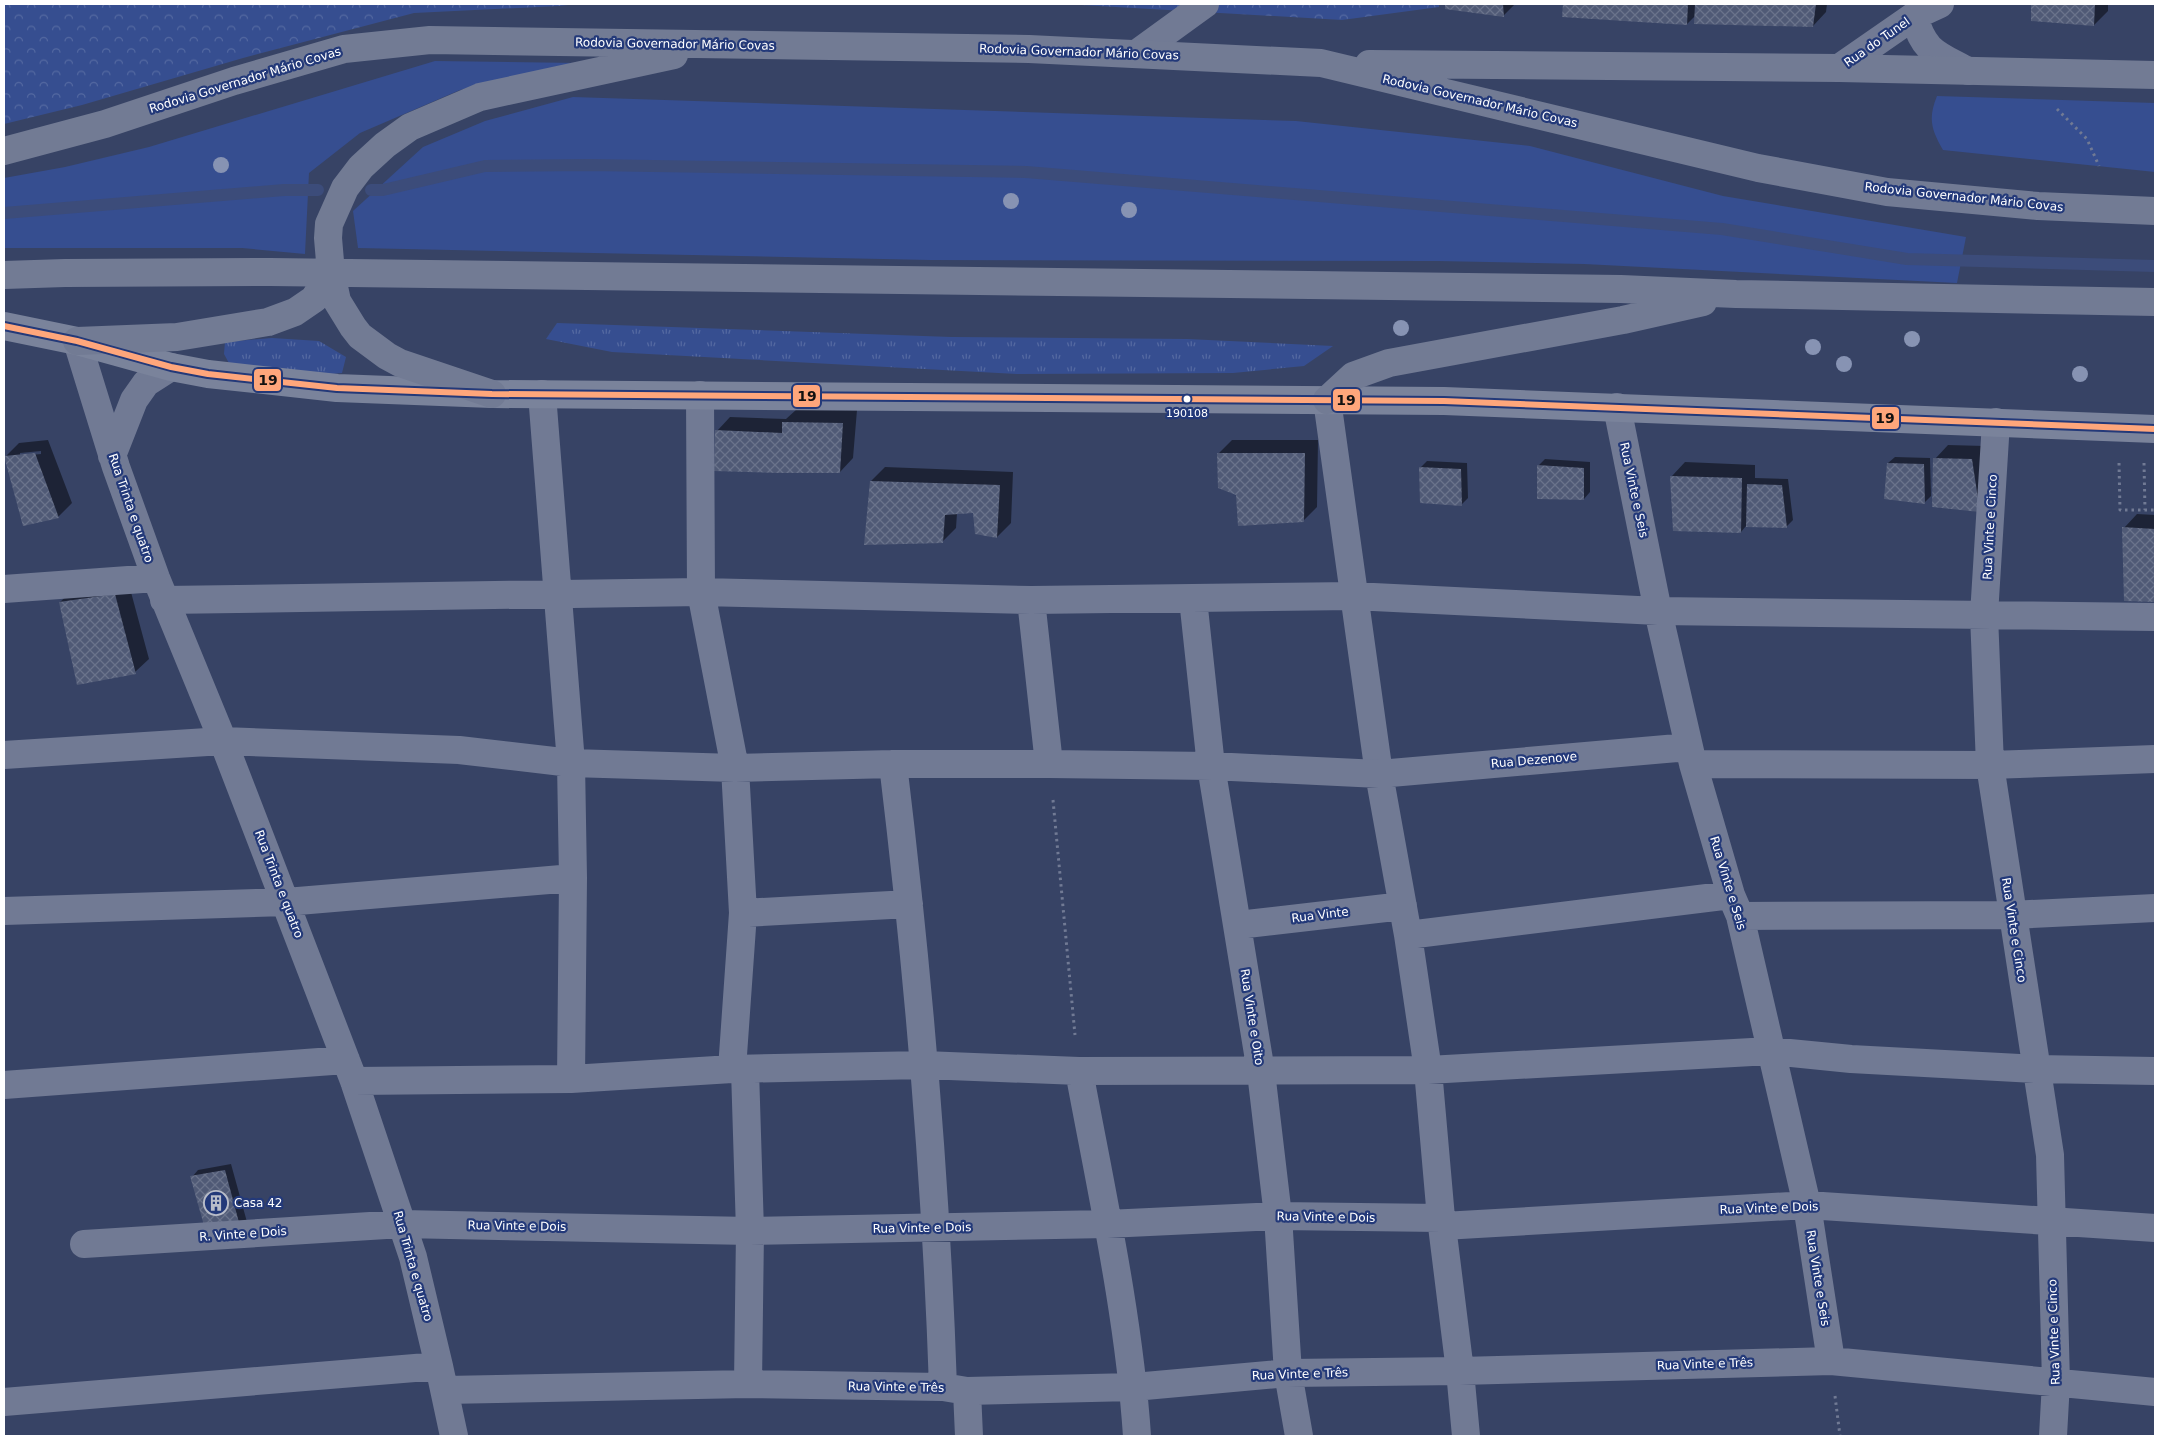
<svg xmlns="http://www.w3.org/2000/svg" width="2159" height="1440" font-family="'DejaVu Sans',sans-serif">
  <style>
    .grass { fill: #364e90 }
    .forest { fill: url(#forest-crowns) }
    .park { fill: url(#park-tufts) }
    .shadow { fill: #0007; fill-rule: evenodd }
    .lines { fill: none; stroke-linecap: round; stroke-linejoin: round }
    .stream { stroke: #3c4c7a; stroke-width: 12 }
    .building { fill: url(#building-cross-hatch) }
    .path { stroke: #717a94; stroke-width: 3; stroke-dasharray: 2.5 4; stroke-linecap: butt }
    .minor { stroke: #717a94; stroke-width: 28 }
    .major { stroke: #7a839b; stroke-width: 28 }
    .highway { stroke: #727b94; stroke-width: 28 }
    .bus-1-casing { stroke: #233979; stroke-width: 10 }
    .bus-1 { stroke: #fea67b; stroke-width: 6 }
    .tree { fill: #8793b3 }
    .bus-dot { fill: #fff; stroke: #233979; stroke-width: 2 }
    .labels { text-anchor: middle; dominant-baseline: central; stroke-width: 4.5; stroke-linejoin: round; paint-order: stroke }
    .bus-label { font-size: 11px; fill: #fff; stroke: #233979 }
    .street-label { font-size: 12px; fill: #fff; stroke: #233979 }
    .poi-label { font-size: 12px; fill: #fff; stroke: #233979; text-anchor: start }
    .line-badge { stroke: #233979; stroke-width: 2 }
    .pale-badge-label { font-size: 14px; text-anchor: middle; font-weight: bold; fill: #111 }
  </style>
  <defs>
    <pattern id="forest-crowns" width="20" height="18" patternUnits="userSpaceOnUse" patternTransform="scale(1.25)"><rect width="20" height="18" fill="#364e90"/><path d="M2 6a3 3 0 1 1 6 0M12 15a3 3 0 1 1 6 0" fill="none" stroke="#5469a1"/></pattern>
    <pattern id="park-tufts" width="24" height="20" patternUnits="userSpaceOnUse" patternTransform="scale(1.25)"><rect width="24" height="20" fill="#364e90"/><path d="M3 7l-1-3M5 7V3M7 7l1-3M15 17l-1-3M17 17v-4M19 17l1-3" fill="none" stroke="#5469a1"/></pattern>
    <pattern id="building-cross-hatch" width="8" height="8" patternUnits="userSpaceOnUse" patternTransform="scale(1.25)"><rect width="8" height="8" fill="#505a76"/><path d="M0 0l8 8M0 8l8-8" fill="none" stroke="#6a738b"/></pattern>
  </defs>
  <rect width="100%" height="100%" fill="#374365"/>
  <!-- grass -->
  <path class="grass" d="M435,61L579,63L460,90L360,133L309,173L305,254L242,248H4V178L65,167L149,147Z
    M1937,96L2155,103V172L1943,150C1931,129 1928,118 1937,96Z
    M573,97L1296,121L1530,146L1723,196L1966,237L1957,283L1584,264L1437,261L930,260L358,248L353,211L423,147L485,121Z"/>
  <!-- forest -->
  <path class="forest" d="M4,4H577L559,6L414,13L243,58L82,105L4,124Z
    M1064,4H1439V7L1342,20Z"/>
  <!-- park -->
  <path class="park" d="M557,323L951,337L1187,339L1333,346L1304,366L1233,373L1017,374L612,352L546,339Z
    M272,338L319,341L346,357L342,373L322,375L230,365L224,354L225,342Z"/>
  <!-- shadow -->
  <path class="shadow" d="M1447,4H1515L1504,15L1447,8Z
    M1564,4H1827L1826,12L1813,26L1696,15L1687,24L1563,15Z
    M2032,4H2108V11L2094,25L2033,20Z
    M797,409L857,410L853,458L840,472L717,431L730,417L786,419Z
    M48,440L72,503L58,517L5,457L19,443ZM41,451V454L20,456V453Z
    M1232,440H1318L1317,507L1303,521L1237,494L1218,454Z
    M1948,445L1985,446L1979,511L1935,459Z
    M1895,457L1930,458L1931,496L1924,503L1888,463Z
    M1545,459L1590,462V492L1584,499L1538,466Z
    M1427,461L1467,463L1468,498L1461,505L1420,468Z
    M1685,462L1755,465V478L1788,479L1793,520L1786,527L1746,526L1741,532L1672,476Z
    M885,467L1013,472L1011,523L997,537L976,533L974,512L957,513L956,528L942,542L871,481Z
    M2137,514L2155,515V601L2125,600L2124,528Z
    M128,581L149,659L135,672L60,602L74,589Z
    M231,1164L247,1222L240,1228L192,1177L198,1170Z"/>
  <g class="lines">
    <!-- stream -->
    <path class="stream" d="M371,190H383L485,166L590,165L1026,172L1722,229L1907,259L2155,266
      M4,213L284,190H318"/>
  </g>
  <!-- building -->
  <path class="building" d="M1445,4H1503L1504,17L1445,9Z
    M1563,4H1688L1687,25L1562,17Z
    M1695,4H1816L1813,27L1694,24Z
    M2031,4H2095L2094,26L2031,21Z
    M782,422L843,423L840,473H779L714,471L715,430L782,433Z
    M35,453L59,518L23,526L4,456Z
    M1217,453H1305L1304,522L1238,526L1236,495L1218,488Z
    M1933,458L1972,459L1980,512L1932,507Z
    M1887,463L1924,464L1925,504L1884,499Z
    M1537,465L1584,468V500L1537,499Z
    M1419,467L1461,469L1462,506L1420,503Z
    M1670,476L1742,478L1741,533L1673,531Z
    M870,481L1000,485L997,538L975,534L973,513L945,515L943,543L864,545Z
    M1747,484L1782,485L1787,528L1746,527Z
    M2122,527L2155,529V602L2124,601Z
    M115,594L136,674L77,685L59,602Z
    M225,1170L241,1230L207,1236L190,1176Z"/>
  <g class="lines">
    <!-- path -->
    <path class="path" d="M2057,109L2087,139L2099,166
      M2119,463L2120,510H2155
      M2144,463L2145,510
      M1053,800L1075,1035
      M1835,1396L1840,1436"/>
    <!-- minor -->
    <path class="minor" d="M1914,16C1924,53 1937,54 1968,71
      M1136,54L1205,4
      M1839,68L1914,16L1940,4
      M77,341L116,467L156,578L223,741L354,1081L413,1257L439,1366L454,1436
      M542,394L571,763L573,878L571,1079
      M700,395L701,592L735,768L743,913L732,1069
      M1327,400L1379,774L1408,935L1428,1070L1441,1218L1460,1371L1466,1436
      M1617,407L1658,611L1693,764L1731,895L1740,916L1807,1205L1831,1361
      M1996,422L1984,615L1990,765L2050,1155L2056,1382L2053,1436
      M112,456L134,400L146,383L171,367
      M4,589L156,578
      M1193,599L1211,766L1261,1072L1278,1216L1288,1373L1299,1436
      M164,600L701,592L1031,600L1353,596L1658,611L2155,617
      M1031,600L1049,764
      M4,755L223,741L459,750L571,763L735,768L893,764H1049L1211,766L1379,774L1689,747
      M893,764C918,971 936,1179 943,1387
      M1693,764L1990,765L2155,759
      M4,911L286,902L573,878
      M743,913L909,904
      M1740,916L2011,915L2155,908
      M1238,925L1403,906
      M1408,935L1731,895
      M745,1070L750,1231L748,1384
      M1079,1071C1101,1190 1129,1315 1137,1436
      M354,1081L571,1079L732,1069L924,1065L1079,1071L1428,1070L1770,1051L1851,1059L2036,1069L2155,1071
      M4,1085L346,1060
      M1443,1226L1807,1205L2155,1228
      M84,1244L402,1224L750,1231L1107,1224L1278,1216L1441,1218
      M445,1390L748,1384L943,1387L967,1391L1134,1387L1288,1373L1460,1371L1831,1361L2155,1392
      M967,1391L969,1436
      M4,1402L439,1366"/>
    <!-- major -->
    <path class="major" d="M4,326L77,341L171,367L208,374L337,388L492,394L1444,401L2155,429"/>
    <!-- highway -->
    <path class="highway" d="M1369,64L1839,68L2155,75
      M4,151L105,124L234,81L344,49L430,40L1029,49L1321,63L1758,168L1887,192L2038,206L2155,211
      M4,275L65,273L270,272L1621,289L1736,294L2155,302
      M77,341L177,337L268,322L295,312L314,299L331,273
      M492,394L400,363L387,356L360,336L353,327L337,301L331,273L328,238L329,224L345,188L361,167L385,145L410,127L480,97L674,55
      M1327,400L1353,376L1389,363L1623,320L1703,302"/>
    <defs>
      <path id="bus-1" d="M4,326L77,341L171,367L208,374L337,388L492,394L1444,401L2155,429"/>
    </defs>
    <!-- bus-1 casing -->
    <use href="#bus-1" class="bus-1-casing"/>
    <!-- bus-1 -->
    <use href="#bus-1" class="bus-1"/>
  </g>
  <!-- trees -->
  <g class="tree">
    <circle cx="221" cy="165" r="8"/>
    <circle cx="1011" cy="201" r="8"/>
    <circle cx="1129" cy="210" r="8"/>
    <circle cx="1401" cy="328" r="8"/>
    <circle cx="1912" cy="339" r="8"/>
    <circle cx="1813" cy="347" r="8"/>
    <circle cx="1844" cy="364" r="8"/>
    <circle cx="2080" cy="374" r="8"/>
  </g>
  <!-- icons -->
  <defs>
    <symbol id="building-ring" viewBox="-11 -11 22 22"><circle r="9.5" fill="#233979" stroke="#b9bdc9" stroke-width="1.5"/><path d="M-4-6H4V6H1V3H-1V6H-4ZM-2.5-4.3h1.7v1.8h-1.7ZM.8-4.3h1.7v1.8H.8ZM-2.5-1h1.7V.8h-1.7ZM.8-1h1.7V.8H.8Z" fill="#b9bdc9"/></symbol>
  </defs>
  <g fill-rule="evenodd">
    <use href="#building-ring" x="202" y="1189" width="28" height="28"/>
  </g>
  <!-- markers -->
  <circle class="bus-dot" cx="1187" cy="399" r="4.5"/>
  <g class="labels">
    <!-- bus labels -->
    <g class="bus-label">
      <text x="1187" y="413">190108</text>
    </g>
    <!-- street labels -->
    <g class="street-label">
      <text transform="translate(1877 42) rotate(-35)">Rua do Tunel</text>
      <text transform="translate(675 44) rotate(1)">Rodovia Governador Mário Covas</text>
      <text transform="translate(1079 52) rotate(2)">Rodovia Governador Mário Covas</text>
      <text transform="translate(245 80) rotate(-17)">Rodovia Governador Mário Covas</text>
      <text transform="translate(1480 101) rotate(13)">Rodovia Governador Mário Covas</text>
      <text transform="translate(1964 197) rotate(6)">Rodovia Governador Mário Covas</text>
      <text transform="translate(1634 490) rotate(78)">Rua Vinte e Seis</text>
      <text transform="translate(131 508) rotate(71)">Rua Trinta e quatro</text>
      <text transform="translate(1990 527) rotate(-87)">Rua Vinte e Cinco</text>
      <text transform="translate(1534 760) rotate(-5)">Rua Dezenove</text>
      <text transform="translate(1728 883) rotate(73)">Rua Vinte e Seis</text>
      <text transform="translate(279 884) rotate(69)">Rua Trinta e quatro</text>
      <text transform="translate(1320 915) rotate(-7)">Rua Vinte</text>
      <text transform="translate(2014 930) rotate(81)">Rua Vinte e Cinco</text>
      <text transform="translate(1252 1017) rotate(81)">Rua Vinte e Oito</text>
      <text transform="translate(1769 1208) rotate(-2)">Rua Vinte e Dois</text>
      <text transform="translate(1326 1217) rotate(1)">Rua Vinte e Dois</text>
      <text transform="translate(517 1226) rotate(1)">Rua Vinte e Dois</text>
      <text transform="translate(922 1228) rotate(-1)">Rua Vinte e Dois</text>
      <text transform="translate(243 1234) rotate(-4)">R. Vinte e Dois</text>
      <text transform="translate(413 1266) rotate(74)">Rua Trinta e quatro</text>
      <text transform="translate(1818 1278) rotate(81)">Rua Vinte e Seis</text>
      <text transform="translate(2054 1332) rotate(-92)">Rua Vinte e Cinco</text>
      <text transform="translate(1705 1364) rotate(-2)">Rua Vinte e Três</text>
      <text transform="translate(1300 1374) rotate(-2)">Rua Vinte e Três</text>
      <text transform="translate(896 1387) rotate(1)">Rua Vinte e Três</text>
    </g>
    <!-- poi labels -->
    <g class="poi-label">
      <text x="234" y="1203">Casa 42</text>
    </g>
  </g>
  <g class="line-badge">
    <rect x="253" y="368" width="29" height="24" rx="5" fill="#fea67b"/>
    <rect x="792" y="384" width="29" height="24" rx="5" fill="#fea67b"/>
    <rect x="1332" y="388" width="29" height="24" rx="5" fill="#fea67b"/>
    <rect x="1871" y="406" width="29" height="24" rx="5" fill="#fea67b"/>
  </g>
  <g class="pale-badge-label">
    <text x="268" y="385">19</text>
    <text x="807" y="401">19</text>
    <text x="1346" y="405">19</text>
    <text x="1885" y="423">19</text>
  </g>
  <!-- border -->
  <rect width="2159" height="1440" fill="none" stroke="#ffffff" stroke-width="10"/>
</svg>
